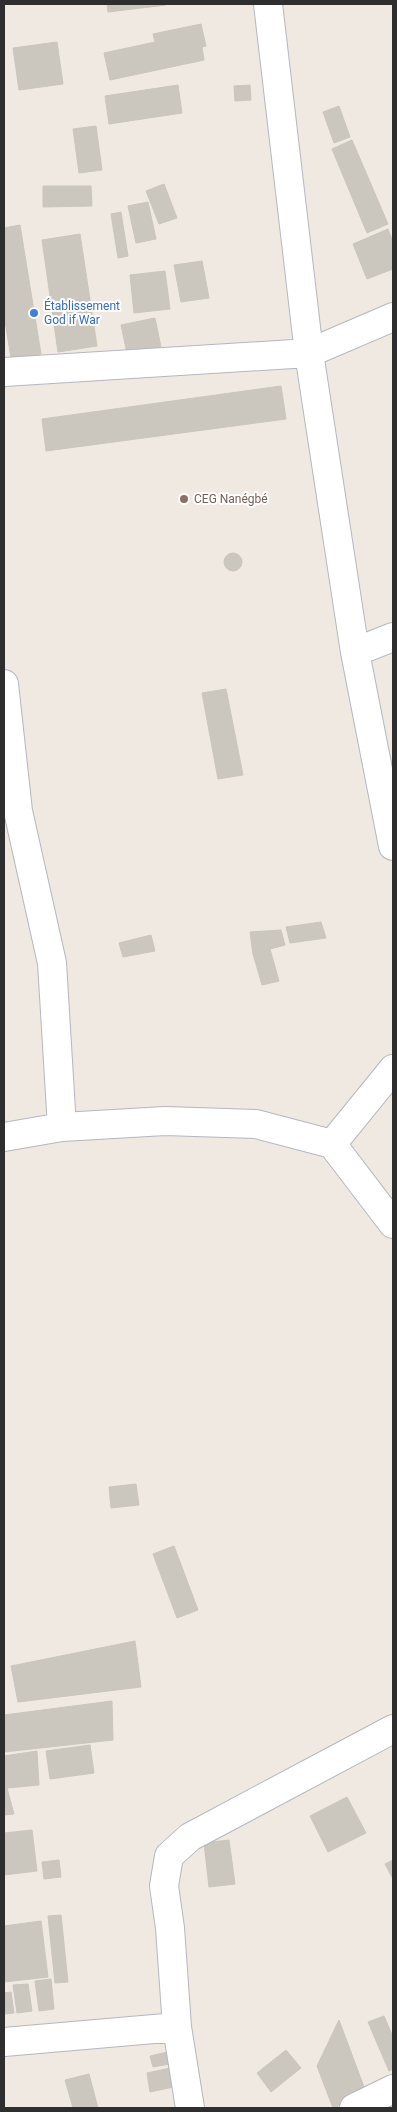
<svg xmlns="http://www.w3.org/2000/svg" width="397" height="2112" font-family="Roboto,sans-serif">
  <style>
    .building { fill: #cbc7bf; stroke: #cbc5ba }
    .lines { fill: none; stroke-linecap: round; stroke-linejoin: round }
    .minor-casing { stroke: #b4b7c1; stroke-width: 30 }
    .minor { stroke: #fff; stroke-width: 28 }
    .shop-dot { fill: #3f7fe0; stroke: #fff; stroke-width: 2 }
    .education-dot { fill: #8d6e63; stroke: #fff; stroke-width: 2 }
    .labels { text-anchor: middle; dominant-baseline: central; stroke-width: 4; stroke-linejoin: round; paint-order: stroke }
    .shop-label { font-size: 12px; fill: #366cbe; stroke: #fff; text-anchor: start }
    .education-label { font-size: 12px; fill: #785e54; stroke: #fff; text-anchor: start }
  </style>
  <rect width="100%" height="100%" fill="#efe9e1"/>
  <!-- building -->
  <path class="building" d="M107,4H166V5L108,12Z
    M201,24L206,46L202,47L204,60L110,80L104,53L155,42L153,34Z
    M57,42L63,84L19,90L13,48Z
    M178,85L182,113L109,124L105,96Z
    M250,85L251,100L235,101L234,86Z
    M339,106L350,137L334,143L323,112Z
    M96,126L102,170L79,173L73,129Z
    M352,140L388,224L367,233L332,149Z
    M164,184L177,218L159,224L146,191Z
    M43,186H91L92,206L43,207Z
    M148,202L156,239L136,243L128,206Z
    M121,212L128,256L118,258L111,214Z
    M20,225L41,354L11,358L4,315V228Z
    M388,229L393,242V269L367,279L353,244Z
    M80,234L97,346L58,352L42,240Z
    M202,261L209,298L181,302L174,265Z
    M165,271L170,309L134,313L130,275Z
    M155,318L161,347L127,353L121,325Z
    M281,386L286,419L46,451L42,419Z
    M224 562a9 9 0 1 1 18 0a9 9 0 1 1-18 0Z
    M226,689L243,775L218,779L202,693Z
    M321,922L326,938L290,943L286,927Z
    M281,930L285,945L270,949L279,981L262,985L253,954L250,932Z
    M151,935L155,951L123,957L119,943Z
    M136,1484L139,1505L111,1508L109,1487Z
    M174,1546L198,1610L177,1618L153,1554Z
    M135,1641L141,1687L18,1702L11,1666Z
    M112,1701L113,1740L4,1752V1715Z
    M90,1745L94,1773L50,1779L46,1751Z
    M37,1751L39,1785L7,1788L14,1814L4,1815V1756Z
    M347,1797L366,1833L328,1852L310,1816Z
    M32,1830L37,1871L4,1875V1833Z
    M229,1840L235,1884L209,1887L204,1843Z
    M59,1860L61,1877L44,1879L42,1862Z
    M393,1860V1879L385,1864Z
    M61,1915L68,1982L55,1983L48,1916Z
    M41,1921L48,1977L4,1982V1926Z
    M51,1979L54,2009L39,2011L35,1981Z
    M28,1984L32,2011L17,2013L13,1985Z
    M11,1992L14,2013L4,2014V1993Z
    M384,2016L393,2037V2069L389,2071L368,2022Z
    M339,2020L367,2095L333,2108L317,2066Z
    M286,2050L301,2068L271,2092L257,2073Z
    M172,2051L175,2063L153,2067L150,2056Z
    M175,2067L178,2086L150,2092L147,2073Z
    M89,2074L98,2108H73L65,2080Z"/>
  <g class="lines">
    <defs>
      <path id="minor" d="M268,4L309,353L355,652L393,846
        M4,372L309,353L393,317
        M355,652L393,637
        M4,684L18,811L52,963L62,1127L165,1121L256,1124L332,1144L393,1224
        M4,1137L62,1127
        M332,1144L393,1069
        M4,2042L177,2027
        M190,2108L177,2027L170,1928L164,1886L169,1856L190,1837L393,1729
        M354,2108L393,2089"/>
    </defs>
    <!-- minor casing -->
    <use href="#minor" class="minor-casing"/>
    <!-- minor -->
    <use href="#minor" class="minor"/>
  </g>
  <!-- markers -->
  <circle class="shop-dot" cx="34" cy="313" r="5"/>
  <circle class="education-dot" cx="184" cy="499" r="5"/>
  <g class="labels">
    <!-- shop labels -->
    <g class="shop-label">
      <text x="44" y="306">Établissement<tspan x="44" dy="14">God if War</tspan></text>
    </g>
    <!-- education labels -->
    <g class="education-label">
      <text x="194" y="499">CEG Nanégbé</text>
    </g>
  </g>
  <!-- border -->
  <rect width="397" height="2112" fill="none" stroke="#2e2e2e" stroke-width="10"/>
</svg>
